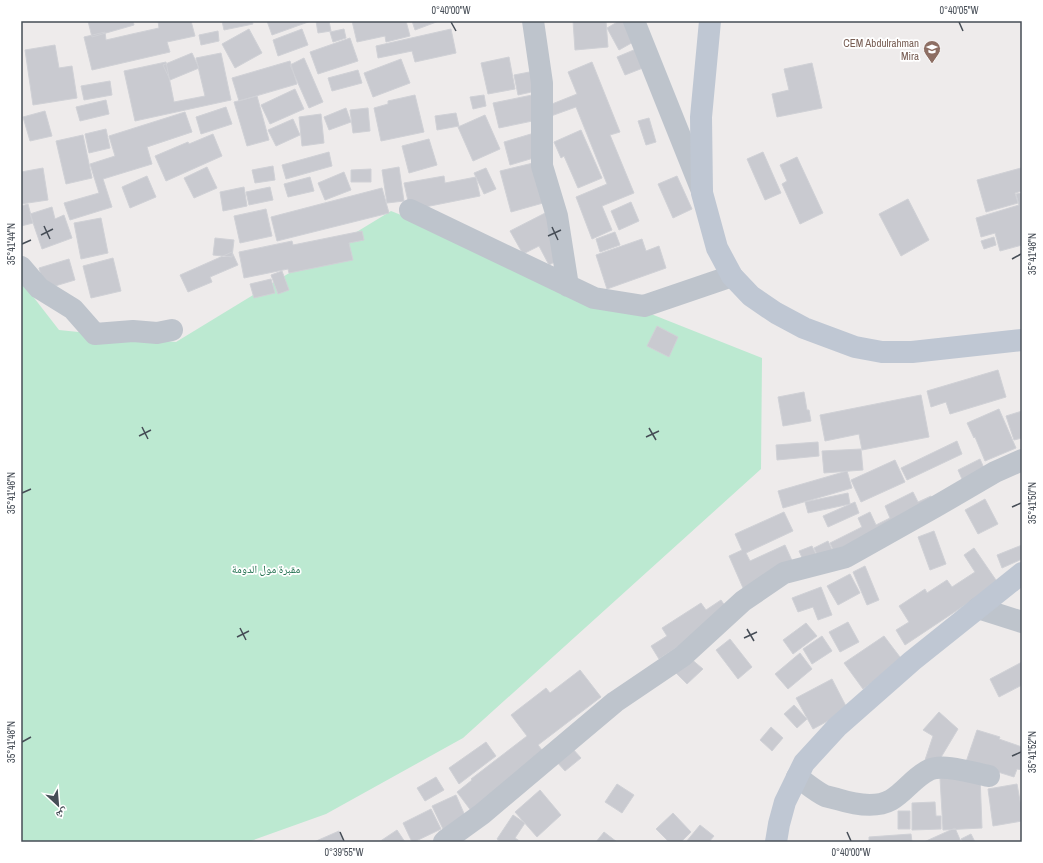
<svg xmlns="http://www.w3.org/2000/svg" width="1043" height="863" font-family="'Archivo Narrow','Noto Naskh Arabic',sans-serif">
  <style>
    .green { fill: #bce9d1 }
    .building { fill: #c9cad0; stroke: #d0d1d6 }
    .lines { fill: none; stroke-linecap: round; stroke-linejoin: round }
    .street { stroke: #bec4cc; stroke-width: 22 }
    .secondary { stroke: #bfc7d3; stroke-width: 22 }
    .ticks { fill: none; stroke: #464d56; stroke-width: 1.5 }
    .labels { text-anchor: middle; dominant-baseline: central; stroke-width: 3.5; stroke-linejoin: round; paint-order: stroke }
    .education-label { font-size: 11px; fill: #785e54; stroke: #fff; text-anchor: end }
    .park-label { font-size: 11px; fill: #1f6f4d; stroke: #fff }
    .neatline { fill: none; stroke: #464d56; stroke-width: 1.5 }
    .ticks-label { font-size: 10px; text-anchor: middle; fill: #464d56 }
  </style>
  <rect width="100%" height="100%" fill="#eeebeb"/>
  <!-- green -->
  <path class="green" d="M391,211L762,358L761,469L463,738L326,814L248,842H21V281L59,330L176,342Z"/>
  <!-- building -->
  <path class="building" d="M88,21H133L134,25L92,37Z
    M158,21H191L195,36L167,42L170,52L92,70L84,37L105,32L106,40L132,34L159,28Z
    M222,21H252L253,24L224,30Z
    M267,21H311L272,35Z
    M316,21H329L331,31L318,33Z
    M352,21H406L410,36L386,42L385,36L357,42Z
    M412,21H439L415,30Z
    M573,21H606L608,47L575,50Z
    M619,21H624L635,41L619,50L607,28Z
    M249,29L262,53L235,68L222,44Z
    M302,29L308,45L278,56L273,40Z
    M344,29L346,38L333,42L330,32Z
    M451,29L456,53L415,62L412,51L378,58L376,46Z
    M218,31L219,41L201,45L199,35Z
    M350,38L358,61L318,74L310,52Z
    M55,45L59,68L72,66L77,98L33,105L25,50Z
    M641,47L648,66L625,75L617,57Z
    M192,53L199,68L170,80L163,65Z
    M221,53L231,100L135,121L124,71L166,62L174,102L205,96L196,58Z
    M509,57L515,89L488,94L481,63Z
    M304,58L323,102L309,108L290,65Z
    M401,59L410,83L373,97L364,73Z
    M290,61L297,84L239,101L232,78Z
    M592,62L620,132L610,135L634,193L602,206L612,230L592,239L576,197L607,184L576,107L551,116L547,106L577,94L568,72Z
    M812,63L822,108L777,117L772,94L789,90L784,69Z
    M545,69L549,88L518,95L514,75Z
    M358,70L362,83L332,91L328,78Z
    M110,81L112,95L84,100L81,86Z
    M295,89L304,109L270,124L261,105Z
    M537,94L542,119L499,128L493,103Z
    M415,95L424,132L381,141L374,108L388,104V101Z
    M484,95L486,106L473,109L470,97Z
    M257,96L269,140L247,146L234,102Z
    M106,100L109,114L80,121L76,107Z
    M226,107L232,124L201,134L196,117Z
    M346,108L351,122L329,130L324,117Z
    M368,108L370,131L353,133L350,110Z
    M45,111L52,136L30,141L23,117Z
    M185,112L192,132L147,147L152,164L103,179L112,207L70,220L64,203L99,193L90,164L115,156L109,136Z
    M456,113L459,126L437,130L435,116Z
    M321,114L324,143L302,146L299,117Z
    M485,115L500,149L473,161L458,127Z
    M649,118L656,142L646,145L638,121Z
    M293,119L300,135L276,146L268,130Z
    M106,129L110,148L89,153L85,134Z
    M581,130L602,178L578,188L564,156L561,158L554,142Z
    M541,131L547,154L510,165L504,142Z
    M213,134L222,156L166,181L155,156L188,142L189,144Z
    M83,135L92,178L66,184L56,141Z
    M429,139L437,165L409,173L402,146Z
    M329,152L332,166L286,179L282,165Z
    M763,152L781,193L765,200L747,159Z
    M797,157L823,213L800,224L782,184L787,181L780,165Z
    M533,163L543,203L511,212L500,171Z
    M273,166L275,180L255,183L252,170Z
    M207,167L217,188L194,198L184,178Z
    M399,167L404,201L387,203L382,170Z
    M43,168L48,200L21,204V172Z
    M486,168L496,189L484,194L474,173Z
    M1021,168L1022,173V191L1015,193L1018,203L986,212L977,180Z
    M371,169V182H351V170Z
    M344,172L351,190L325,200L318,183Z
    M147,176L156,197L130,208L122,187Z
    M444,176L445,183L476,177L480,196L410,210L404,183Z
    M677,176L692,209L673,218L658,184Z
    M310,177L314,191L288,197L284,184Z
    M244,187L247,206L223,211L220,192Z
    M270,187L273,200L249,205L246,192Z
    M382,188L389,213L277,241L271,217Z
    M1022,193V245L1000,251L995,233L981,237L976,218L1019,205L1016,194Z
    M908,199L929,240L901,256L879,214Z
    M631,202L639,221L619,230L611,211Z
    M28,204L33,223L21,226V206Z
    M52,207L55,219L64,215L72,238L42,249L30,214Z
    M266,209L272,236L240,243L234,216Z
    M553,209L572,253L549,265L539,246L523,254L510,231Z
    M101,218L108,253L81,259L74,223Z
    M362,231L364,240L349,243L353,260L289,273L288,269L244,278L239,252L292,241L293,245Z
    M615,232L620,245L600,252L596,239Z
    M994,237L996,245L984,249L981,241Z
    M215,238L234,240L232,257L213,255Z
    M642,239L646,251L659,246L666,268L607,289L596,255Z
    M232,252L238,265L210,277L212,282L188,292L180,275Z
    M113,258L121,291L91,298L83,266Z
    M69,259L75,280L45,289L39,268Z
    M282,271L289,290L278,294L271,275Z
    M271,279L275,293L254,298L250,284Z
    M657,326L678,337L669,357L647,346Z
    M998,370L1006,397L950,414L946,402L931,407L927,391Z
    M804,392L807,410H809L811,421L783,426L778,397Z
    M921,395L929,437L862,450L859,434L825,441L820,415Z
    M999,409L1016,448L985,461L975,437L974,438L967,423Z
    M1022,411V438L1014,440L1006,416Z
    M957,441L962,454L907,480L901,468Z
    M818,442L819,456L777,460L776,445Z
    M861,449L863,470L824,473L822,451Z
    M980,459L991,484L969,495L958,470Z
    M895,460L905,482L861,502L851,480Z
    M847,471L852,488L783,508L778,491Z
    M913,492L918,502L931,496L939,512L839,562L830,543L862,527L858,518L870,512L876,525L890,518L885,506Z
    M848,493L850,504L808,513L805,502Z
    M985,499L998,524L978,534L965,510Z
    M855,502L859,513L828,527L823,516Z
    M784,512L793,531L746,553L750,561L785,545L798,574L747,597L729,556L742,550L735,534Z
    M934,531L946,564L930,570L918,537Z
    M828,541L838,563L824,570L814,548Z
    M1022,545V559L1002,568L997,555Z
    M812,546L822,567L809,573L799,551Z
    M974,548L998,583L905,645L896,630L909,622L899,606L925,589L927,593L947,580L952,587L975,572L964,555Z
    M865,566L879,600L867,605L853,572Z
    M850,574L860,593L838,605L827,586Z
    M821,587L832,615L818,620L813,607L798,612L792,598Z
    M721,600L730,613L659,659L651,646L667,636L662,628L701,603L706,610Z
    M848,622L859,642L840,652L829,632Z
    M806,623L817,636L793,654L783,640Z
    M822,636L832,651L812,664L803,649Z
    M884,636L903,661L863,689L844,663Z
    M730,639L752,667L738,679L716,650Z
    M800,653L812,669L788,689L775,674Z
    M690,658L703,669L687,684L675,672Z
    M1022,662V685L999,697L990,679Z
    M580,670L601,697L538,745L546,755L472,812L457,792L472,780L471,779L527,736L511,715L546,688L550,693Z
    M832,679L848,710L813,729L796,698Z
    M794,705L807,719L797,728L784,714Z
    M939,712L958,729L937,764L925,760L933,736L923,730Z
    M771,727L783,738L772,751L760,740Z
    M977,730L1000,737L999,739L1022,747V770L1017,769L1014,777L966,762Z
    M486,742L496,756L459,784L449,768Z
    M572,748L581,758L565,771L556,761Z
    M980,776L982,828L943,830L940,778Z
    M436,777L444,790L425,801L417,788Z
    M617,784L634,795L622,813L605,802Z
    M1017,784L1022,812V821L993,826L988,789Z
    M540,790L561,815L537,837L515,812Z
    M456,795L466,818L443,829L432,806Z
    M935,802L936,816H941V829L912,830V803Z
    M431,809L441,829L414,842H412L403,823Z
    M898,811H910V829H898Z
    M673,813L691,832L681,842H669L656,829Z
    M513,815L525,823L515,838L521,842H501L497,839Z
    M700,825L714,836L709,842H686Z
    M955,828L961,842H924Z
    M397,830L405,842H379Z
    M339,831L344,842H314Z
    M604,832L617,842H596Z
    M911,834L912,842H869V837Z
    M971,834L975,842H963L961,839Z"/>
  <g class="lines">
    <!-- street -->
    <path class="street" d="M533,21L542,83V166L557,216L568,286
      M634,21L702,191
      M410,210L594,298L644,306L732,276
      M21,267L39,288L73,309L95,334L133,331L157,333L172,330
      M978,608L1022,622
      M797,777C806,783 815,791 825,796C829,797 833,798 837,799C853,804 875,809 891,800C905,792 914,777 929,770C943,763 973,773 989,776
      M444,842L446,840L482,814L615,702L683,656L743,601L784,573L846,557L935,507L995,472L1022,460"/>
    <!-- secondary -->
    <path class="secondary" d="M710,21L701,117L702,193L717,248L732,276L751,296L776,313L804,328L855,347L882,352H912L1022,340
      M776,842L779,824L785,802L804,763L837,727L912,661L1022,573"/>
  </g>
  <!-- ticks -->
  <path class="ticks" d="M451,22L456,31M959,22L963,31M44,226L50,239M552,227L558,240M41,235L53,229M548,236L561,230M22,244L31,240M1012,259L1021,254M142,427L148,439M649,428L656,440M139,436L151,430M646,437L659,431M22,493L31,489M1012,507L1021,503M240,628L246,640M747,629L754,641M237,637L249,631M744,638L757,632M22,742L31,737M1012,756L1021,752M340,832L344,841M847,832L851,841"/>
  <!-- icons -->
  <defs>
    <symbol id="school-pin" viewBox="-11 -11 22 30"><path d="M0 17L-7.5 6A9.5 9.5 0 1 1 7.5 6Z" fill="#8d6e63" stroke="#fff"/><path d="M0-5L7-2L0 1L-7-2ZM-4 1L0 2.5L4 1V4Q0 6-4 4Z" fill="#fff"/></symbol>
  </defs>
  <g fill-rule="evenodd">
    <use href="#school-pin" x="922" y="39" width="20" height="27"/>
  </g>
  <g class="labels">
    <!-- education labels -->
    <g class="education-label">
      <text x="919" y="43">CEM Abdulrahman<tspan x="919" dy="13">Mira</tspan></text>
    </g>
    <!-- park labels -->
    <g class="park-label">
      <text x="266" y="569">مقبرة مول الدومة</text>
    </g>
  </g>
  <!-- border -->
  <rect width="1043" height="863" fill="none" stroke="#ffffff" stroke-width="44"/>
  <!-- north arrow -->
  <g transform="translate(58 805) rotate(154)" stroke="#ffffff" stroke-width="3" paint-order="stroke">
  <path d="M0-3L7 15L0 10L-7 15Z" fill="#464d56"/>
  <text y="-6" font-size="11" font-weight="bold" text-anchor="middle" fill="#464d56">ش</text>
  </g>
  <rect x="22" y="22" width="999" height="819" class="neatline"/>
  <g class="ticks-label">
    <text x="451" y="14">0°40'00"W</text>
    <text x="959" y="14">0°40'05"W</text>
    <text transform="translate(11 244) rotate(-90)" y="4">35°41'44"N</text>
    <text transform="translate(1032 254) rotate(-90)" y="4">35°41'48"N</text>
    <text transform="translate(11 493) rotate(-90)" y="4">35°41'46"N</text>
    <text transform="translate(1032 503) rotate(-90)" y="4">35°41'50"N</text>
    <text transform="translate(11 742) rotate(-90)" y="4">35°41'48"N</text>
    <text transform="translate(1032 752) rotate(-90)" y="4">35°41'52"N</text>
    <text x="344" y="856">0°39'55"W</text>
    <text x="851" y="856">0°40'00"W</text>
  </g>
</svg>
